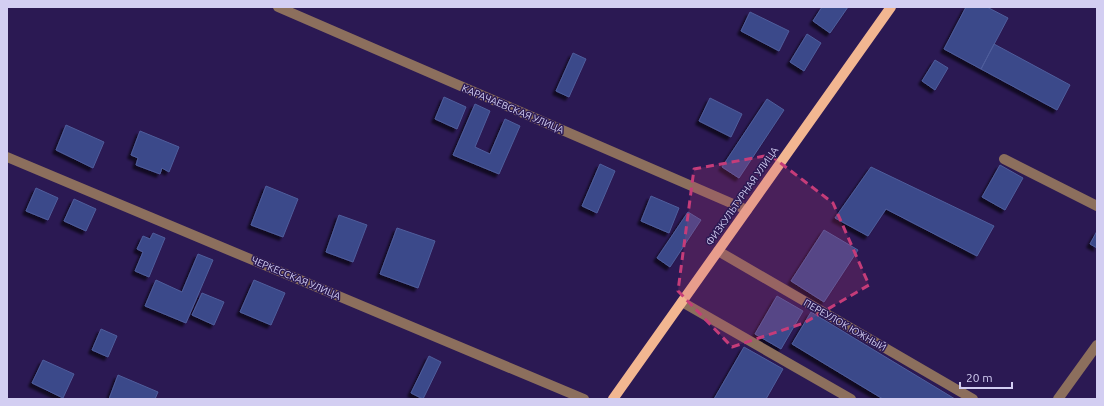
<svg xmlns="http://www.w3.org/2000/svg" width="1104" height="406" font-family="Ubuntu,sans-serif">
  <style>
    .building { fill: #3b488a; stroke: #4f5e9c; filter: url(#shadow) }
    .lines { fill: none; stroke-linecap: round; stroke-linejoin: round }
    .minor { stroke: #8c6f5d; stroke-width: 10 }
    .major { stroke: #f2b691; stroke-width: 10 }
    .marked { fill: #c53c79; fill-opacity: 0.2; stroke: #c53c79; stroke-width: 3; stroke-dasharray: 8 5; stroke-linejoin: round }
    .labels { text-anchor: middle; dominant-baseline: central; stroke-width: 3; stroke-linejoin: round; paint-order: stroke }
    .street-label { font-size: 10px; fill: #d3cef2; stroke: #2b1953 }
  </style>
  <defs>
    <filter id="shadow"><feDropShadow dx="-3.5" dy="3.5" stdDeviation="1" flood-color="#0009"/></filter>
  </defs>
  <rect width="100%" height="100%" fill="#2b1953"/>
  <!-- building -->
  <path class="building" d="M822,7H848L830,33L813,21Z
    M966,7H987L1008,18L981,69L944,49Z
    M750,12L789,31L779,51L741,31Z
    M807,34L821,43L804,71L790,62Z
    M994,44L1070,85L1057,110L981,69Z
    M573,53L586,59L569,97L556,91Z
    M935,60L948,68L935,90L922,81Z
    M444,97L466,107L457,129L435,119Z
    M710,98L742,114L731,137L699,121Z
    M767,99L784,110L739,178L722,167Z
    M475,104L490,111L475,147L490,154L505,119L520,126L499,174L453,155Z
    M66,125L104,142L93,168L56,150Z
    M140,131L179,147L169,172L162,168L160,174L136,165L138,158L131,155Z
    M600,164L615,171L597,213L582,206Z
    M1000,165L1023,178L1005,210L982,197Z
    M871,167L994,226L977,256L886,209L868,236L835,218Z
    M266,186L298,199L283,237L251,225Z
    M36,188L58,198L48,220L26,211Z
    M651,196L679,208L669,233L641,221Z
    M74,199L96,209L86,231L64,221Z
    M688,212L701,220L670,267L657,258Z
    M339,215L367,225L353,262L326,252Z
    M397,228L435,241L418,288L380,274Z
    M824,230L858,250L824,302L791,281Z
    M1097,231V248L1090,244Z
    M153,233L165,238L149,277L135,271L143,252L137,249L143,236L150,239Z
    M198,254L213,260L186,323L145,306L156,280L182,292Z
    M254,280L285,293L271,325L240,312Z
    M202,293L224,302L214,325L192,315Z
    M777,296L803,311L781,349L755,334Z
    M811,312L955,399H883L792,344Z
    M101,329L117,336L108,357L92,350Z
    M744,347L783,369L766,399H714Z
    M429,356L441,362L423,399L411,393Z
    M43,360L74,374L63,398L32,383Z
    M118,375L158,392L155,399H109Z"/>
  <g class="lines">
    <!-- minor -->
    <path class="minor" d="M278,7L747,210
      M7,157L584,399
      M1004,159L1097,206
      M718,251L973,399
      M682,302L851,399
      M1058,399L1097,345"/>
    <!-- major -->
    <path class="major" d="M613,399L891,7"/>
  </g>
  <!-- marked area -->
  <path class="marked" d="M770,155L833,203L869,285L804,323L732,347L678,291L694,169Z"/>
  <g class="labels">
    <!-- street labels -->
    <g class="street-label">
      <text transform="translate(513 109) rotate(23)">КАРАЧАЕВСКАЯ УЛИЦА</text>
      <text transform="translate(742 196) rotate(-55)">ФИЗКУЛЬТУРНАЯ УЛИЦА</text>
      <text transform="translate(296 278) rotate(23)">ЧЕРКЕССКАЯ УЛИЦА</text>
      <text transform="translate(845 325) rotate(30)">ПЕРЕУЛОК ЮЖНЫЙ</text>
    </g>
  </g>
  <!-- border -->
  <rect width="1104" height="406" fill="none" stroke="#d3cef2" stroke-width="16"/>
  <!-- scale -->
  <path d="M960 382v6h52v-6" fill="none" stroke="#d3cef2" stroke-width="2"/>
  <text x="966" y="382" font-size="12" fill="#d3cef2" stroke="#2b1953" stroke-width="3" paint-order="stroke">20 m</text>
</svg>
